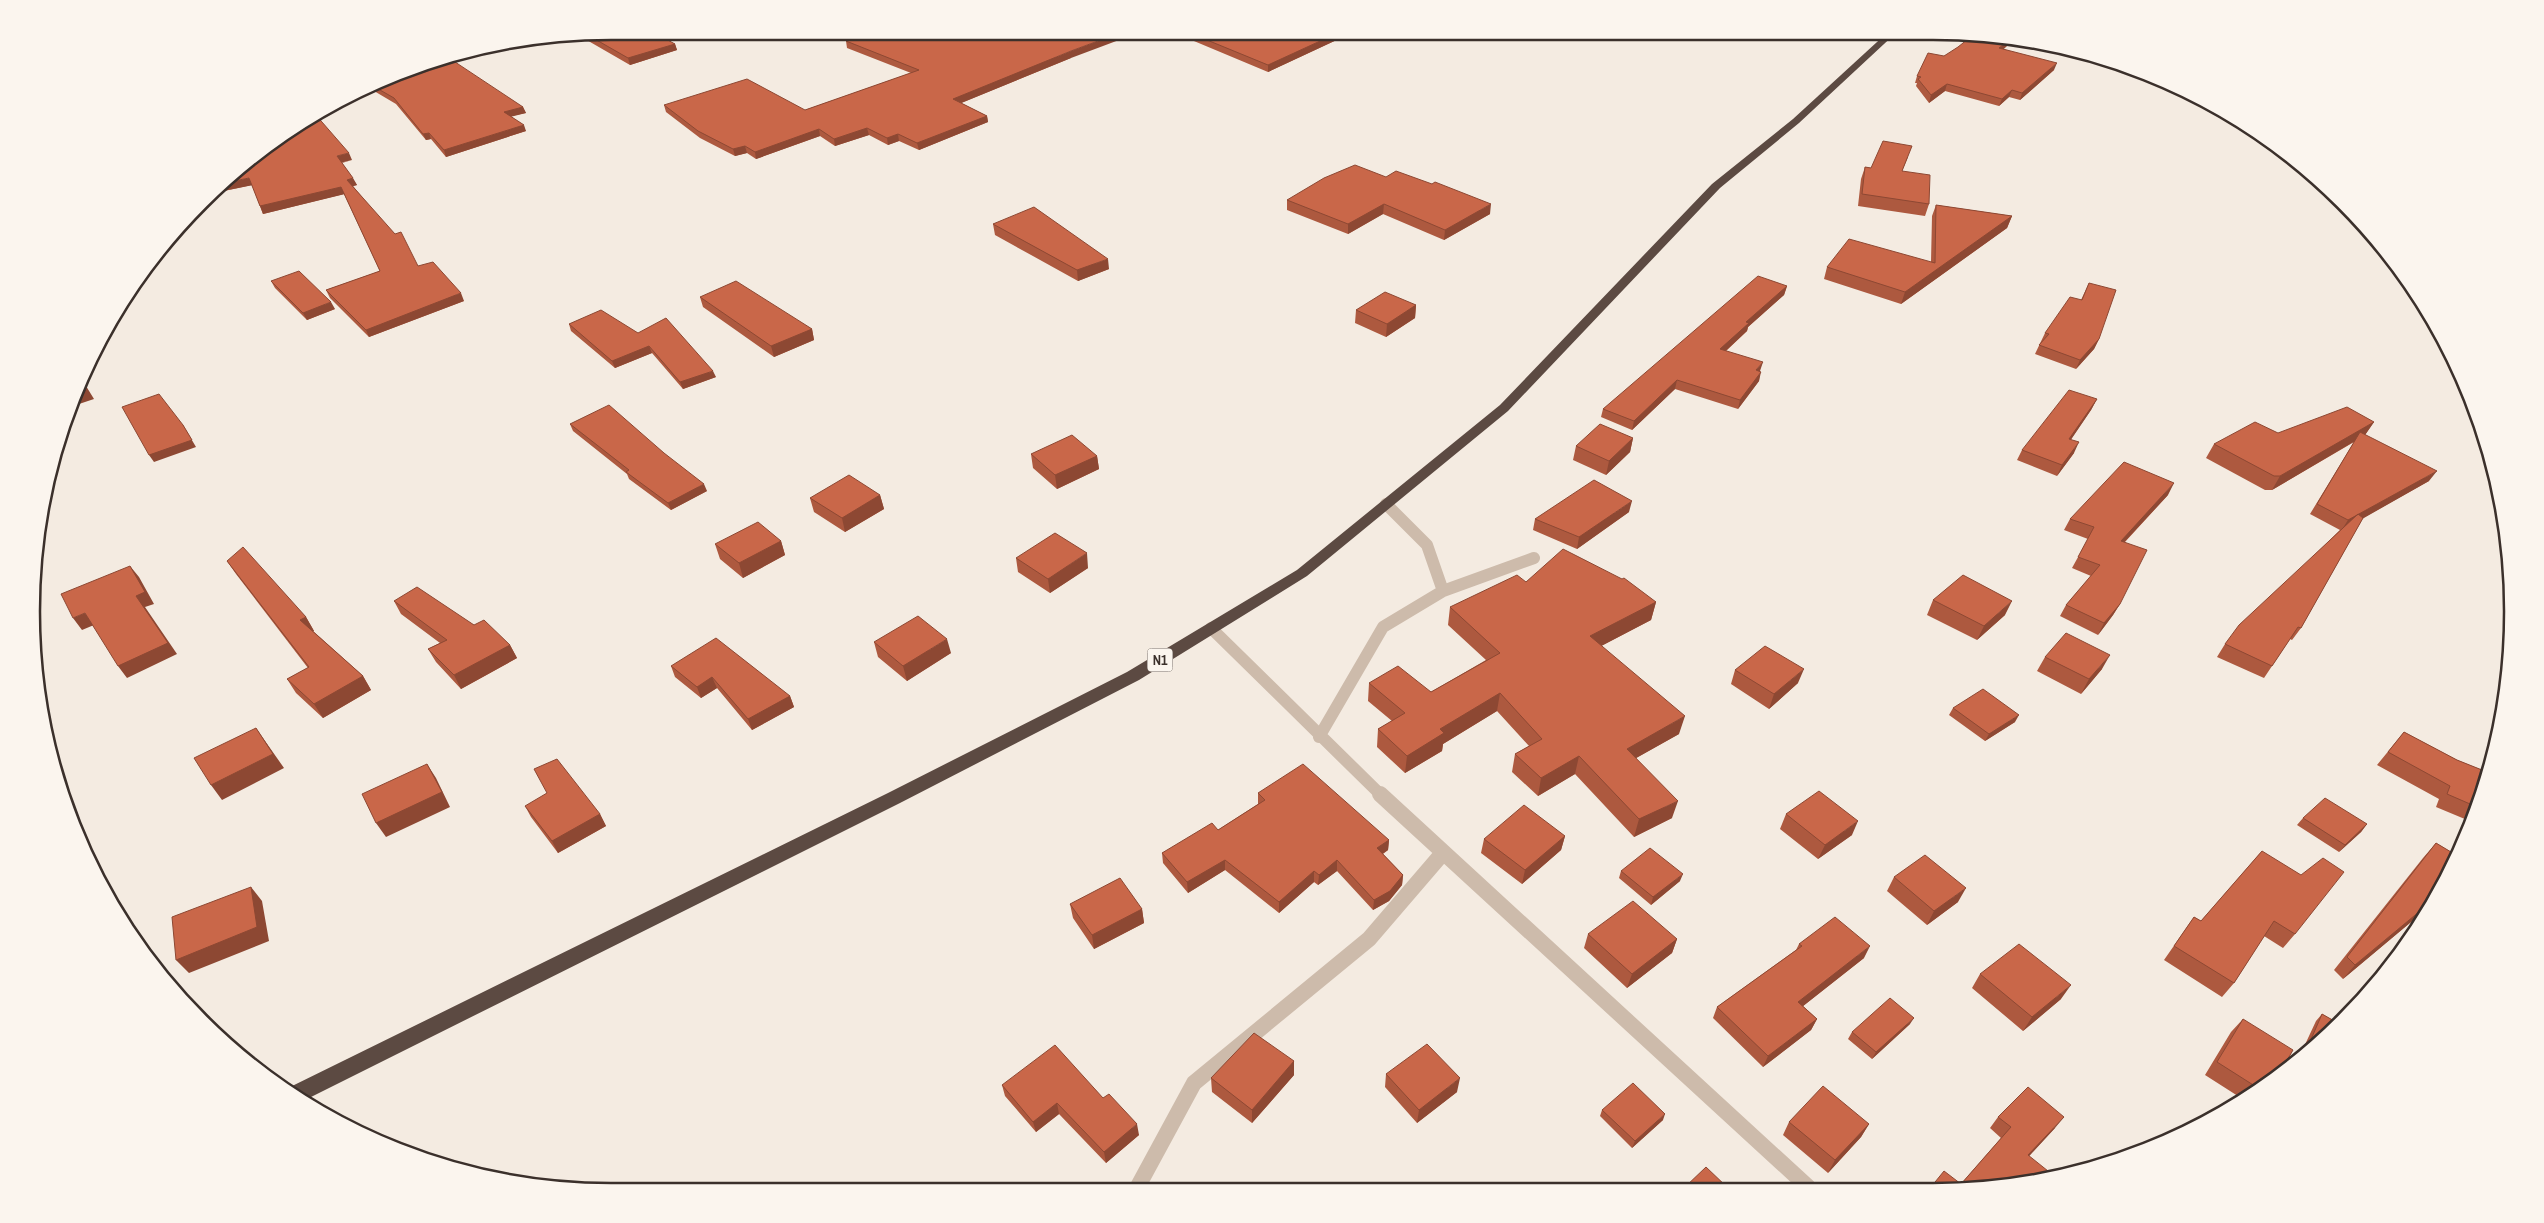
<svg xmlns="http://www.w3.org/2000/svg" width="2544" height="1223" font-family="'Archivo Narrow',sans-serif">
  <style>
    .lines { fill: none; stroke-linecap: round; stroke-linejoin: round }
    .minor-far1 { stroke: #cdbbab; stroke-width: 12 }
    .minor { stroke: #cdbbab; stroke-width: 16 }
    .highway { fill: #5c4a42; fill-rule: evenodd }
    .wall { fill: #ad593f }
    .shaded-wall { fill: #8d4833 }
    .building { fill: #c96749; stroke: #8d4833 }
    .labels { text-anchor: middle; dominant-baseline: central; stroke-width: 5; stroke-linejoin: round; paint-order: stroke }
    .shield { fill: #fbf5ee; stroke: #756b66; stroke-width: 1 }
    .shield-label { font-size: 14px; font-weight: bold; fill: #3b302b }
    .rim { fill: none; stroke: #3b302b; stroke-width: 2.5 }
  </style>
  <rect width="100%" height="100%" fill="#f4ebe1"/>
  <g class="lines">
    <!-- minor-far1 -->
    <path class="minor-far1" d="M1386,504L1427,545L1443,591
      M1211,628L1381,795
      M1319,737L1383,627L1443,591L1534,558"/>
    <!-- minor -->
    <path class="minor" d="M1380,794L1808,1187
      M1136,1190L1194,1083L1369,939L1442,854"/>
    <!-- highway -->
    <path class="highway" d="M1889,31H1898L1799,123L1720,188L1508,411L1307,576L1139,680L900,803L303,1101L284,1090L888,793L1127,672L1297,570L1500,405L1712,184L1793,119Z"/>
  </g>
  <!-- wall -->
  <path class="wall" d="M612,31L675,44L677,50L630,65L578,35Z
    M1170,31H1365L1347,39L1343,37L1268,72Z
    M1449,31H1464L1458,34Z
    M846,41L1071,58L961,103L987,116L988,122L919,150L899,141L888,145L869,135L835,146L820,136L756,159L747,153L735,156L700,138L666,112L664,105L805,110L911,73L847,48Z
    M2004,49L2054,70L2020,100L2009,97L1999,106L1945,91L1929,103L1916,86L1917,83H1915L1917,76L1944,56Z
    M425,62L523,107L526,113L511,116L526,131L446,157L431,139L426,140L396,104L369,88Z
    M1908,157L1902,171L1929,204L1925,216L1858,206L1861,179L1865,167L1871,168Z
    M352,160L342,163L357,185L353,186L418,266L464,301L369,337L330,298L326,290L380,271L344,194L263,214L252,185L214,193Z
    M1386,177L1490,214L1444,240L1383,214L1348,234L1287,210V200Z
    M1936,205L2012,216L2007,228L1901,304L1824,279L1827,267L1931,262L1932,216Z
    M993,224L1109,269L1078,281L995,235Z
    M271,281L335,309L307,320L275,288Z
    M2089,283L2099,339L2094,349L2076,369L2035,354L2045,333L2081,300Z
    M1787,286L1784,295L1748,327L1747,331L1726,351L1760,371L1759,381L1738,409L1675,389L1632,430L1601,417L1603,409Z
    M700,297L812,329L814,340L774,357L703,307Z
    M1416,305L1415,318L1386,337L1355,323L1356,310Z
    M569,324L638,333L716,377L683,389L652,353L615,368L571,331Z
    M2097,399L2091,410L2071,439L2074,453L2057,476L2017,460L2022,450Z
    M2374,422L2365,435L2429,481L2363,518L2301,628L2292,640L2290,639L2264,678L2217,657L2225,644L2340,530L2310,514L2354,442L2272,490H2265L2206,458L2214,444L2278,433Z
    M570,424L707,491L671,510L629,479L627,474L573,431Z
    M1633,438L1630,452L1606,475L1573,460L1576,446Z
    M1031,454L1097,456L1099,469L1057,489L1033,468Z
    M880,495L884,509L845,532L814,512L810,498Z
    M2168,495L2125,542L2120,604L2113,615L2098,635L2060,616L2066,605L2091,576L2072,568L2088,539L2064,530L2070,519Z
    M1629,512L1577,549L1533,530L1535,519Z
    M781,541L785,555L743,578L720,559L715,544Z
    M1016,558L1088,568L1050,593L1018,572Z
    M227,561L306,617L314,631H313L363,676L371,690L323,718L296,693L287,679L308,668L236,574Z
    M1933,600L2005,615L1977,640L1927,615Z
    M394,601L474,625L510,645L517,658L461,689L436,662L428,649L440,643L401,614Z
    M1656,602L1651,620L1601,646L1679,734L1636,758L1672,818L1634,837L1575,774L1538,796L1512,772L1515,754L1529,746L1497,711L1443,744L1442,751L1405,773L1377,747L1378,729L1392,721L1368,701L1369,683L1431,692L1486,660L1448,625L1450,607Z
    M874,642L951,653L907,681L878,657Z
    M2045,657L2102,669L2081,694L2037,671Z
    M671,666L790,696L794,707L752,730L717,688L701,698L675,677Z
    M1735,670L1798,683L1769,709L1731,684Z
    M1953,708L2015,722L1985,741L1949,715Z
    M2404,732L2457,760L2487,772L2472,822L2436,807L2439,799L2377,765Z
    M1258,793L1389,840L1388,850L1383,854L1403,875L1402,885L1389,901L1373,910L1337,871L1318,885L1314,882L1279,913L1225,870L1188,893L1163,863L1162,853L1218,830L1258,804Z
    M525,806L600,814L606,826L558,853L531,817Z
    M1786,814L1852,835L1818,859L1780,829Z
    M2303,818L2367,824L2361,832L2339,852L2297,825Z
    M1565,836L1561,850L1522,884L1481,853L1484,839Z
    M2436,843L2456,855L2423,912L2343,979L2334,970L2423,858Z
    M2262,851L2295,934L2283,948L2264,936L2234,983L2222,997L2164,960L2194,917L2201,921Z
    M1621,871L1680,881L1651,905L1619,878Z
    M1894,877L1958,902L1927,925L1887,891Z
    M1070,904L1142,909L1144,923L1094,949L1073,918Z
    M1588,934L1677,939L1672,953L1627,988L1584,948Z
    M1799,944L1864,958L1803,1006L1817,1019L1811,1030L1763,1067L1713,1018L1717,1007L1796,950Z
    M1980,974L2061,999L2023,1031L1972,988Z
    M2322,1014L2336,1022L2305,1053L2302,1051L2316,1021Z
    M2243,1019L2278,1076L2241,1098L2205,1075L2231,1032Z
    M1910,1024L1872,1059L1848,1039L1852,1032Z
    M1294,1061V1075L1252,1123L1212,1092L1211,1078Z
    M1386,1074L1457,1092L1417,1123L1385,1087Z
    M1002,1085L1103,1098L1139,1135L1106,1163L1059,1114L1036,1132L1005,1096Z
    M1602,1110L1663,1120L1632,1148L1600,1116Z
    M1998,1117L2055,1128L2029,1156L1961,1184L2001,1138L1990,1128Z
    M1789,1122L1869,1124L1861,1137L1828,1173L1783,1135Z"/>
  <!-- shaded-wall -->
  <path class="shaded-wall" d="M1125,31H1143L1071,58L954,106L953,99L1071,51Z
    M1343,31V37L1268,72V65Z
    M1350,31H1365L1347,39V32Z
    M1458,31H1464L1458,34Z
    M2010,39H2015L1997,55L1999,48Z
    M675,44L677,50L630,65L628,58Z
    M2057,63L2054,70L2020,100L2022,93Z
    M1947,84L1945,91L1929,103L1931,95Z
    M2012,90L2009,97L1999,106L2002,99Z
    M523,107L526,113L506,118L504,112Z
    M987,116L988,122L919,150L917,143Z
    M524,125L526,131L446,157L444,150Z
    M867,128L869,135L835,146L834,139Z
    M819,129L820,136L756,159L755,152Z
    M429,133L431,139L426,140L423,134Z
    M898,134L899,141L888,145L887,138Z
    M745,146L747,153L735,156L733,149Z
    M349,153L352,160L340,163L337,156Z
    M249,178L253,185L214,193L224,183Z
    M353,178L357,185L350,187L347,180Z
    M341,187L345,194L263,214L260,206Z
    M1384,204L1383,214L1348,234V224Z
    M1491,204L1490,214L1444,240L1445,230Z
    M2012,216L2007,228L1901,304L1905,292Z
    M1108,259L1109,269L1078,281L1077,270Z
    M1787,286L1784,295L1748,327L1747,331L1718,358L1720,349L1746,322Z
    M461,293L464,301L369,337L366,330Z
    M331,302L335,309L307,320L303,313Z
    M1416,305L1415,318L1386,337L1387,324Z
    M812,329L814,340L774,357L771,346Z
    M2099,339L2094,349L2076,369L2080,360Z
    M649,346L652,353L615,368L612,361Z
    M1763,362L1760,371L1754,379L1756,370Z
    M713,371L716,377L683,389L680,382Z
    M1761,372L1759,381L1738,409L1740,400Z
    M1677,380L1675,389L1632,430L1634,421Z
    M86,386L94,399L70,407L75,390Z
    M2097,399L2091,410L2064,450L2069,439Z
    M2374,422L2365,435L2272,490L2280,476Z
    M183,425L196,447L154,462L149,455Z
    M1633,438L1630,452L1606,475L1609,461Z
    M2079,442L2074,453L2057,476L2062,465Z
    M1097,456L1099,469L1057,489L1055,475Z
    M2437,471L2429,481L2341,531L2348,520Z
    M2174,483L2168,495L2115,552L2121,541Z
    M704,484L707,491L671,510L668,503Z
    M880,495L884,509L845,532L842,518Z
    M1632,501L1629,512L1577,549L1579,537Z
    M781,541L785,555L743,578L739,563Z
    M1087,553L1088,568L1050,593L1048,579Z
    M130,566L139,577L154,604L145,607L177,654L127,678L118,666L136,596Z
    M2012,601L2005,615L1977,640L1984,626Z
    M1656,602L1651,620L1586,654L1590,636Z
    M2120,604L2113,615L2098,635L2104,623Z
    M85,613L94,625L82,630L73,618Z
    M306,617L314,631L309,633L300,620Z
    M947,639L951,653L907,681L903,666Z
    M510,645L517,658L461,689L454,675Z
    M2110,655L2102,669L2081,694L2089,679Z
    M1804,669L1798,683L1769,709L1774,694Z
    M363,676L371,690L323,718L314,704Z
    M712,677L717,688L701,698L697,687Z
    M1500,693L1497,711L1443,744L1442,751L1405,773L1407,756L1440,729Z
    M790,696L794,707L752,730L748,719Z
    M2019,715L2015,722L1985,741L1989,734Z
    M1685,716L1679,734L1622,766L1627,749Z
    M256,728L284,768L222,800L211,785Z
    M1579,756L1575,774L1538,796L1541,778Z
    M427,764L436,778L450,807L386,837L376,823Z
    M1678,801L1672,818L1634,837L1639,819Z
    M600,814L606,826L558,853L552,841Z
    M1858,821L1852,835L1818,859L1825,845Z
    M2367,824L2361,832L2339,852L2345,845Z
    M1565,836L1561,850L1522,884L1525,870Z
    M1389,840L1388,850L1376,858L1377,848Z
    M1225,860V870L1188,893L1187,882Z
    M1337,860V871L1318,885L1319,875Z
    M1314,871V882L1279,913V902Z
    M1683,874L1680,881L1651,905L1653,897Z
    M1403,875L1402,885L1389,901L1373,910L1374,900Z
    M251,887L262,901L269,941L189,973L176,960Z
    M1966,888L1958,902L1927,925L1934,911Z
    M2426,906L2423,912L2343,979L2355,965Z
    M1142,909L1144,923L1094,949L1092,935Z
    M1677,939L1672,953L1627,988L1632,974Z
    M1870,946L1864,958L1793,1014L1798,1002Z
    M2071,985L2061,999L2023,1031L2032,1017Z
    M1914,1018L1910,1024L1872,1059L1876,1052Z
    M1817,1019L1811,1030L1763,1067L1768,1056Z
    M1294,1061V1075L1252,1123V1110Z
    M1460,1078L1457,1092L1417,1123L1419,1110Z
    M1057,1103L1059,1114L1036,1132L1033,1122Z
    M1665,1114L1663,1120L1632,1148L1635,1141Z
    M2064,1117L2055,1128L2019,1167L2028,1155Z
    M1137,1124L1139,1135L1106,1163L1104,1152Z
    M1869,1124L1861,1137L1828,1173L1835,1160Z"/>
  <!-- building -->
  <path class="building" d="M612,31H651L675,44L628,58L586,34Z
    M873,31H1125L1071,51L953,99L987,116L917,143L898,134L887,138L867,128L834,139L819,129L755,152L745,146L733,149L698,131L664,105L747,79L805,110L919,70L846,41Z
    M1185,31H1342L1268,65Z
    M1973,35L2010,39L1999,48L2057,63L2022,93L2012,90L2002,99L1947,84L1931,95L1918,79L1921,77L1917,76L1928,53L1944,56L1958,47Z
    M446,56L523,107L504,112L524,125L444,150L429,133L423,134L394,98L373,86L425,62Z
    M315,114L349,153L337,156L353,178L347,180L395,234L401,232L418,266L433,262L461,293L366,330L326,290L380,271L341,187L260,206L249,178L224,183L258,151Z
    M1883,141L1912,146L1902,171L1930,175L1929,204L1862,194L1865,167L1871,168Z
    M1355,165L1386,177L1396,171L1432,184L1435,182L1491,204L1445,230L1384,204L1348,224L1287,200L1324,178Z
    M1936,205L2012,216L1905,292L1827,267L1849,239L1935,263Z
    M1034,207L1108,259L1077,270L993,224Z
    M299,271L331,302L303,313L271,281Z
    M1758,276L1787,286L1746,322L1749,323L1720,349L1763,362L1756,370L1761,372L1740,400L1677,380L1634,421L1603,409Z
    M736,281L812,329L771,346L700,297Z
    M2089,283L2116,290L2099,339L2080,360L2039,345L2049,334L2045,333L2070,297L2082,300Z
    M1385,292L1416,305L1387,324L1356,310Z
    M601,310L638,333L666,318L713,371L680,382L649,346L612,361L569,324Z
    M80,379L86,386L75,390Z
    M2069,390L2097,399L2069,439L2079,442L2062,465L2022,450Z
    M159,394L183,425L192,440L149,455L122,407Z
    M609,405L664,453L704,484L668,503L626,472L629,470L570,424Z
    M2347,407L2374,422L2280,476H2274L2214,444L2255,422L2278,433Z
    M1600,424L1633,438L1609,461L1576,446Z
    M2360,432L2437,471L2348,520L2317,504Z
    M1072,435L1097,456L1055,475L1031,454Z
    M2124,462L2174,483L2121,541L2147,550L2120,604L2104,623L2066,605L2100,565L2078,557L2094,527L2070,519Z
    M849,475L880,495L842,518L810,498Z
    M1594,480L1632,501L1579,537L1535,519Z
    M2358,514L2363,518L2301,628L2298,627L2272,666L2225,644L2239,625Z
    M758,522L781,541L739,563L715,544Z
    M1055,533L1087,553L1048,579L1016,558Z
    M243,547L306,617L300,620L363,676L314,704L287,679L309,667L227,561Z
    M1563,549L1622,579L1624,578L1656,602L1590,636L1685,716L1627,749L1678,801L1639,819L1579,756L1541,778L1515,754L1542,739L1500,693L1440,729L1444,733L1407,756L1378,729L1405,713L1369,683L1398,666L1431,692L1500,653L1450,607L1517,575L1526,582Z
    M130,566L145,592L136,596L168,643L118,666L85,613L73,618L61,594Z
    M1963,575L2012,601L1984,626L1933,600Z
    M417,587L474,625L484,620L510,645L454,675L428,649L447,640L394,601Z
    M918,616L947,639L903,666L874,642Z
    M2066,633L2110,655L2089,679L2045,657Z
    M716,638L790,696L748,719L712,677L697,687L671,666Z
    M1765,646L1804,669L1774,694L1735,670Z
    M1983,689L2019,715L1989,734L1953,708Z
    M256,728L273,754L211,785L194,758Z
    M2404,732L2457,760L2487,772L2477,807L2447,794L2450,786L2388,752Z
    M557,759L600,814L552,841L525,806L547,793L534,769Z
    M427,764L442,792L376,823L362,794Z
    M1303,764L1389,840L1377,848L1403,875L1390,891L1374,900L1337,860L1319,875L1314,871L1279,902L1225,860L1187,882L1162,853L1212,823L1218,830L1265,800L1258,793Z
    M1819,791L1858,821L1825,845L1786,814Z
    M2325,798L2367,824L2345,845L2303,818Z
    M1524,805L1565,836L1525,870L1484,839Z
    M2436,843L2456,855L2426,906L2355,965L2347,957Z
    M1650,848L1683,874L1653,897L1621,871Z
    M2262,851L2301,875L2323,858L2344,872L2295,934L2274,921L2234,983L2174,946L2194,917L2201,921Z
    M1925,855L1966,888L1934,911L1894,877Z
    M1120,878L1142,909L1092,935L1070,904Z
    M251,887L257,927L176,960L172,917Z
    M1633,901L1677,939L1632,974L1588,934Z
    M1835,917L1870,946L1798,1002L1817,1019L1768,1056L1717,1007L1802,946L1799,944Z
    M2019,944L2071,985L2032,1017L1980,974Z
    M1890,998L1914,1018L1876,1052L1852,1032Z
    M2322,1014L2336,1022L2312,1046L2309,1044Z
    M2243,1019L2293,1050L2278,1076L2258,1088L2217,1062Z
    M1254,1033L1294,1061L1252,1110L1211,1078Z
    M1427,1044L1460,1078L1419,1110L1386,1074Z
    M1055,1045L1103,1098L1109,1094L1137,1124L1104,1152L1057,1103L1033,1122L1002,1085Z
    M1633,1083L1665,1114L1635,1141L1602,1110Z
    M1823,1086L1869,1124L1835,1160L1789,1122Z
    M2028,1087L2064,1117L2028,1155L2053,1175L2009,1187H1931L1944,1171L1961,1184L2011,1127L1998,1117Z
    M1706,1167L1728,1188H1684Z"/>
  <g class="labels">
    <!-- shield labels -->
    <rect class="shield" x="1147.5" y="648.5" width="25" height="23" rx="4"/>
    <g class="shield-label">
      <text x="1160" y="660">N1</text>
    </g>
  </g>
  <!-- crop -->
  <path d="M0 0H2544V1223H0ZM611 40H1933A571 571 0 0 1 2504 611V612A571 571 0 0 1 1933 1183H611A571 571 0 0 1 40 612V611A571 571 0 0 1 611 40Z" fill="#fbf5ee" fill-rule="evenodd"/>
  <path class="rim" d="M611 40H1933A571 571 0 0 1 2504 611V612A571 571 0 0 1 1933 1183H611A571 571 0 0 1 40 612V611A571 571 0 0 1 611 40Z"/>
</svg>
